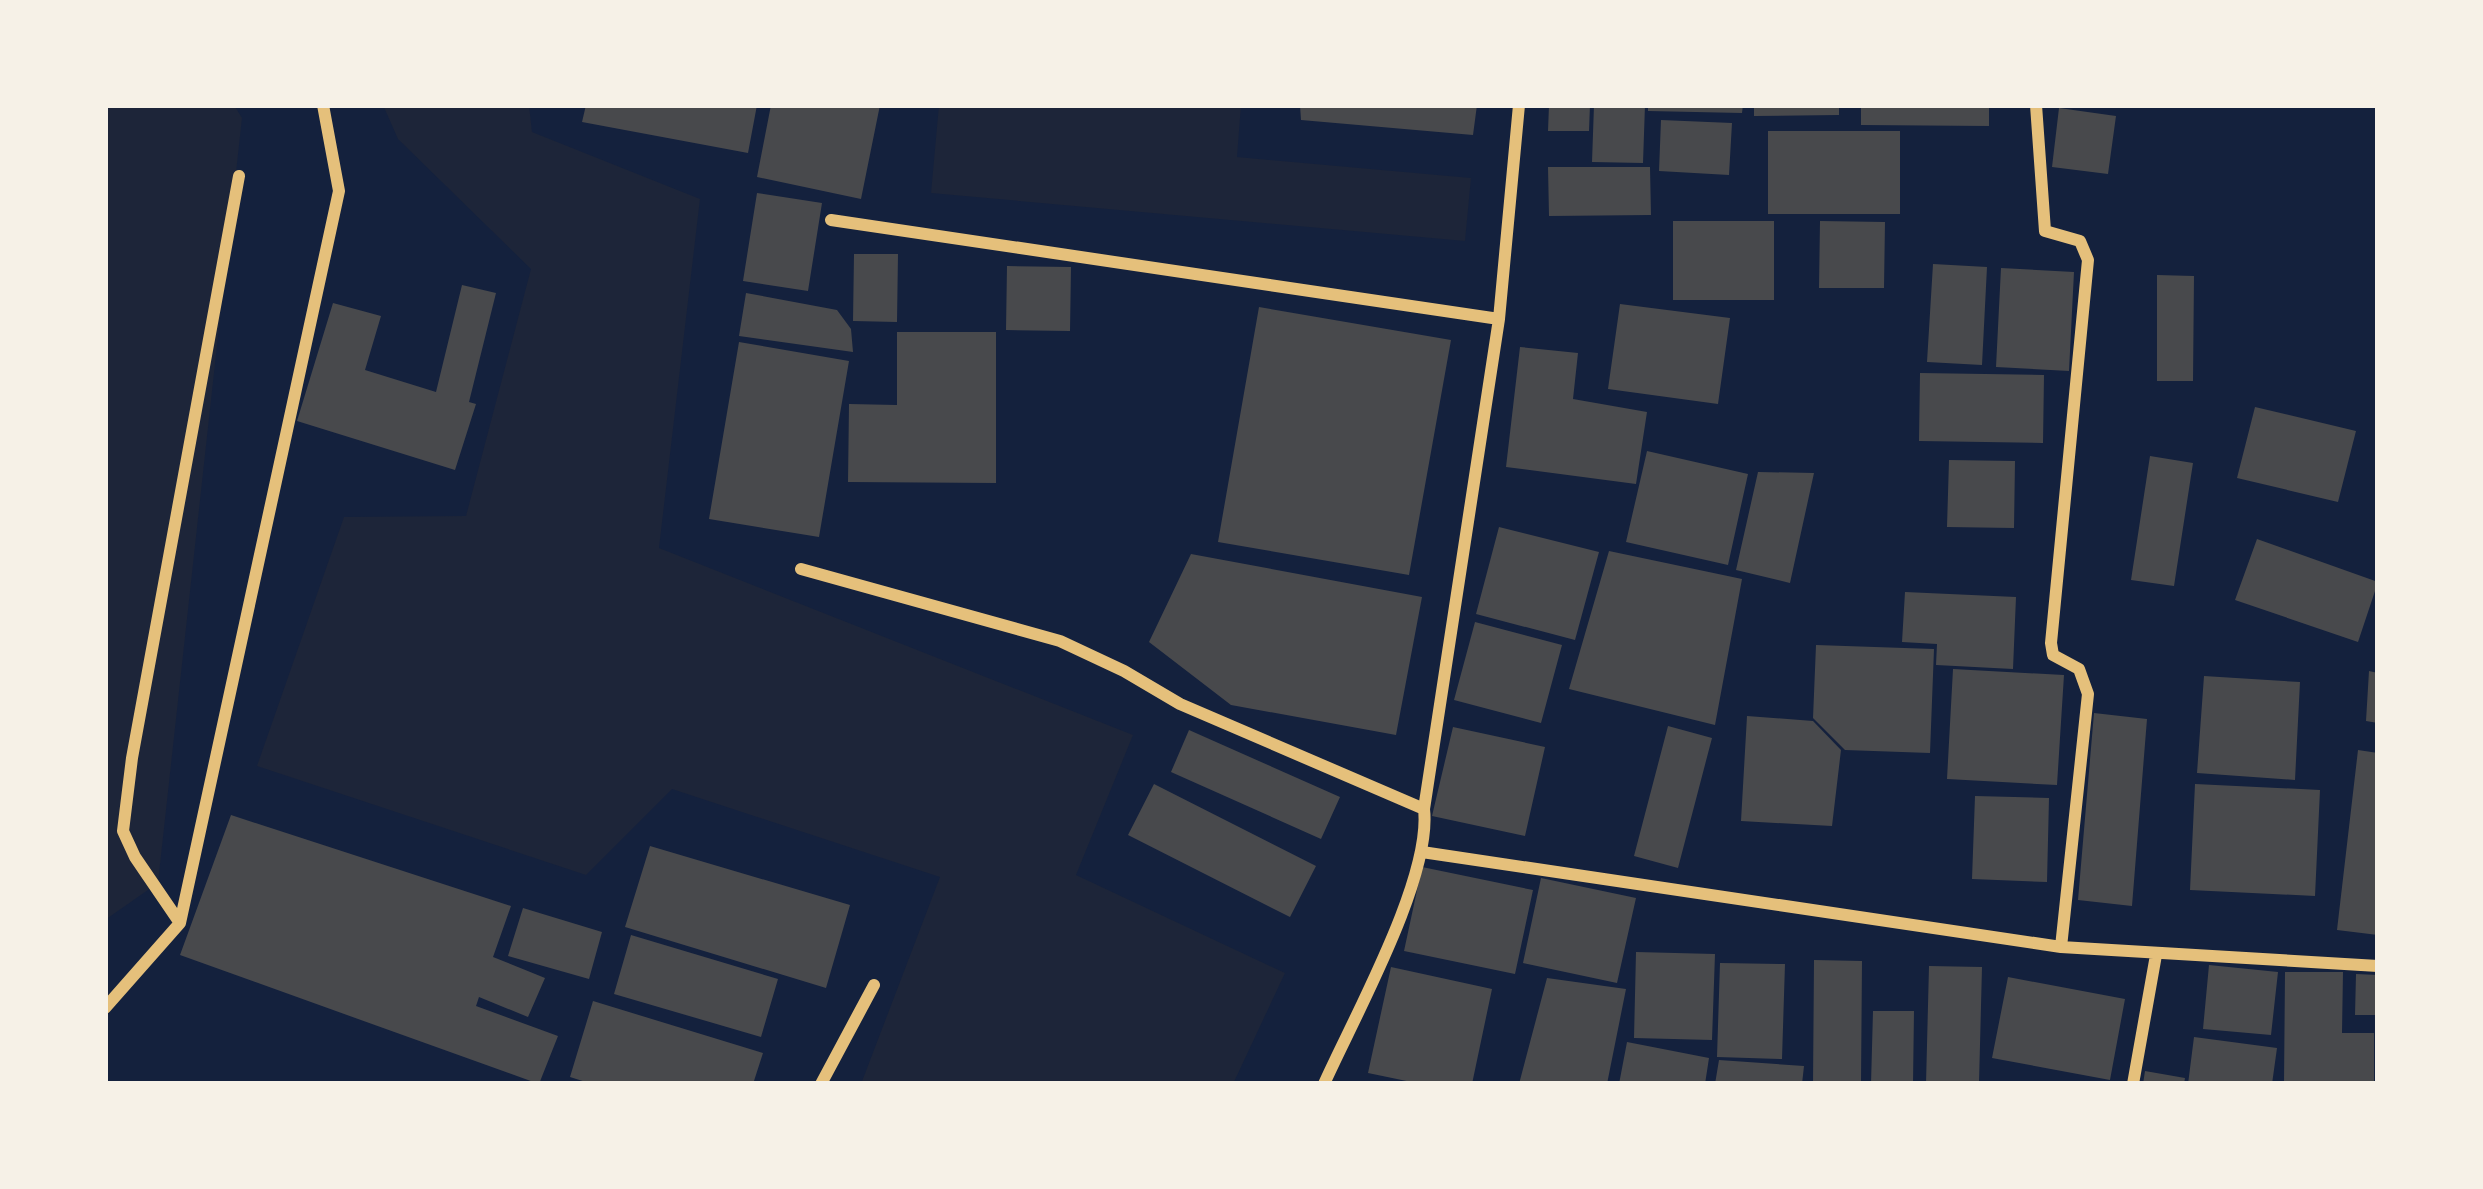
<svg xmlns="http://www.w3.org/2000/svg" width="2483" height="1189" font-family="Karla,sans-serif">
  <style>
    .green { fill: #1d2539 }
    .building { fill: #48494c }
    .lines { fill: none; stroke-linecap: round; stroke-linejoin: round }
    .minor { stroke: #e5c07b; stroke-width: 12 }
  </style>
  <rect width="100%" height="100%" fill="#14213d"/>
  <!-- green -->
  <path class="green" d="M105,105H234L242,118L158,883L105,920Z
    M383,105H529L532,132L700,199L659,548L1133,735L1076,875L1285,973L1233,1084H861L940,877L672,789L586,875L257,766L344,517L466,516L531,269L398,139Z
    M939,105H1241L1237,157L1471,178L1465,241L931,193Z"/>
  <!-- building -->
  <path class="building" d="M586,105H757L748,153L582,122Z
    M771,105H880L861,199L757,177Z
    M1300,105H1477L1473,135L1301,120Z
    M1549,105H1590L1589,131H1548Z
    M1594,105H1645L1643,163L1592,162Z
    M1648,105H1743L1742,113L1648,111Z
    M1754,105H1839V115L1754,116Z
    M1861,105H1989V126L1861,125Z
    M2059,108L2116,116L2108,174L2052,167Z
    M1661,120L1732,123L1729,175L1659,171Z
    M1768,131H1900V214H1768Z
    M1548,167H1650L1651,215L1549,216Z
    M757,193L822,203L808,291L743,281Z
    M1673,221H1774V300H1673Z
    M1820,221L1885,222L1884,288H1819Z
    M854,254H898L897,322L853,321Z
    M1933,264L1987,267L1982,365L1927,362Z
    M1007,266L1071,267L1070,331L1006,330Z
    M2001,268L2074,272L2069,371L1996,367Z
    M2157,275L2194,276L2193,381H2157Z
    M462,285L496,293L469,402L476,404L455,470L297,421L333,303L381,316L365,370L436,392Z
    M746,293L837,310L851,329L853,352L739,336Z
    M1620,304L1730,318L1718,404L1608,389Z
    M1259,307L1451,340L1409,575L1218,542Z
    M897,332H996V483L848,482L849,404L897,405Z
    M739,342L849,361L819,537L709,519Z
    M1520,347L1578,353L1573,399L1647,412L1636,484L1506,467Z
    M1920,373L2044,375L2043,443L1919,441Z
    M2255,407L2356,431L2338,502L2237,478Z
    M1647,451L1748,474L1728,565L1626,542Z
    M2150,456L2193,463L2174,586L2131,580Z
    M1949,460L2015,461L2014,528L1947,527Z
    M1758,472L1814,473L1790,583L1736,570Z
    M1499,527L1599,552L1575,640L1476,614Z
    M2257,539L2378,582L2358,642L2235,600Z
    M1609,551L1742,579L1715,725L1569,689Z
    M1191,554L1422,597L1396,735L1231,705L1149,642Z
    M1905,592L2016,597L2013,669L1936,665L1937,644L1902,642Z
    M1475,622L1562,645L1541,723L1454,700Z
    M1816,645L1934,649L1930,753L1845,750L1813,718Z
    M1953,669L2064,675L2057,785L1947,779Z
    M2369,671L2378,673V723L2366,721Z
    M2204,676L2300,682L2295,780L2197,773Z
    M2094,713L2147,719L2132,906L2078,900Z
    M1747,716L1813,721L1841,750L1832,826L1741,821Z
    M1668,726L1712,738L1678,868L1634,856Z
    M1453,727L1545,747L1525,836L1432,816Z
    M1189,730L1340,797L1321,839L1171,772Z
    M2358,750L2378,753V935L2337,930Z
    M1154,784L1316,866L1290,917L1128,835Z
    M2195,784L2320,790L2315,896L2190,890Z
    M1975,796L2049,798L2047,882L1972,879Z
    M231,815L511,906L493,957L545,978L528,1017L479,997L476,1006L558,1036L539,1084L180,955Z
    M650,846L850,905L826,988L625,927Z
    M1422,867L1533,890L1515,974L1404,951Z
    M1541,878L1636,898L1617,983L1523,963Z
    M523,908L602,932L589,979L508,956Z
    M631,935L778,979L761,1037L614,994Z
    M1636,952L1715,954L1712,1040L1634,1038Z
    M1814,960L1862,961L1861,1084H1813Z
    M1720,963L1785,964L1782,1059L1717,1057Z
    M2209,965L2278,972L2271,1035L2203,1029Z
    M1929,966L1982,967L1979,1084H1926Z
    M1391,967L1492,989L1472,1084H1421L1368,1073Z
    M2285,972H2343L2342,1033H2374V1084H2284Z
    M2356,974L2378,975V1015H2355Z
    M2008,977L2125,999L2110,1080L1992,1058Z
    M1547,978L1626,989L1607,1084H1519Z
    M593,1001L763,1053L753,1084H592L570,1077Z
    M1873,1011H1914L1913,1084H1871Z
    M2194,1037L2277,1048L2272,1084H2188Z
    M1627,1042L1709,1058L1705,1084H1619Z
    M1719,1060L1804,1066L1802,1084H1715Z
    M2145,1071L2185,1078L2184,1084H2143Z"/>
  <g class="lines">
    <!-- minor -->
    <path class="minor" d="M2036,105L2045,231L2080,241L2088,260L2051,643L2053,655L2079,669L2088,694L2061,947
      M831,220L1499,319
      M801,569L1060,641L1124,671L1180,704L1424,809
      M1422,852L2061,947L2378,966
      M180,923L135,857L123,831L132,758L239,176
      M105,1008L180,923L339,191L323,105
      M821,1084L874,985
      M1324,1084C1354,1017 1432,878 1424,809L1499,319L1519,105
      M2133,1084L2156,955"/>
  </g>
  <!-- border -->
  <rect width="2483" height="1189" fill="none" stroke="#f6f1e7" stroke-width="216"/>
</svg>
